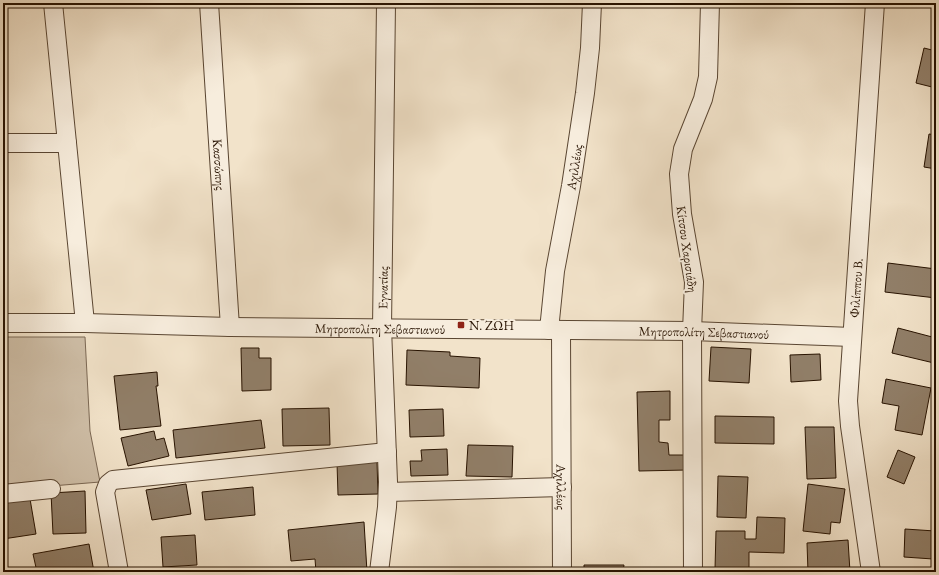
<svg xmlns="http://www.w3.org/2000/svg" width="939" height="575" font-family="'EB Garamond',serif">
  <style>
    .green { fill: #cfbfa8; stroke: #7b6854 }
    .building { fill: #917f69; stroke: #271200 }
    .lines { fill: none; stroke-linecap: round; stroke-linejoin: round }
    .minor-casing { stroke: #5a4632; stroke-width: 20 }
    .minor { stroke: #f7eddd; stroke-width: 18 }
    .poi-dot { fill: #8f2418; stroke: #f7eddd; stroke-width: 1.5 }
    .labels { text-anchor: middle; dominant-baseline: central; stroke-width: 4; stroke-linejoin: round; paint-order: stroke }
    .street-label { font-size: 13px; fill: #271200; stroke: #f7eddd }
    .poi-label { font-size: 13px; fill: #271200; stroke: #f7eddd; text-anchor: start }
  </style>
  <rect width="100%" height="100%" fill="#f2e3ca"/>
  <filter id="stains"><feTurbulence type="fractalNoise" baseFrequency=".005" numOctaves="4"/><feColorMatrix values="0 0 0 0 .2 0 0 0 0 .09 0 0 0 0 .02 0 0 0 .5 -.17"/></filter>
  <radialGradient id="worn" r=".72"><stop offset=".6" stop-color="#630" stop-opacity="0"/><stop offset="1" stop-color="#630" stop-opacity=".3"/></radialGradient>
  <!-- green -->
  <path class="green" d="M3,337H85L90,431L100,482L3,490Z"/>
  <!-- building -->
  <path class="building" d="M924,48L936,51V88L916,83Z
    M929,134L936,135V169L924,167Z
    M888,263L936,269V298L885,292Z
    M898,328L936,338V355L934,363L892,353Z
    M711,347L751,349L749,383L709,381Z
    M241,348H259V358H271V390L242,391Z
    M407,350L450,352V356L480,358L479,388L406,385Z
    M820,354L821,380L791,382L790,355Z
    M157,372L158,386H156L161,426L120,430L114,376Z
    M886,379L931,388L922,435L895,430L899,406L882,403Z
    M670,391V420H659V442L668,443L669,455H687V470L639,471L637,392Z
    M329,408L330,445L283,446L282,409Z
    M443,409L444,436L410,437L409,410Z
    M715,416L774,417V444L715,443Z
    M261,420L265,448L176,458L173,430Z
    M805,427H834L836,478L807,479Z
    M154,431L156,440L164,438L169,456L128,466L121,438Z
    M468,445L513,446L512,477L466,476Z
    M447,449L448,475L411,476L410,461H422L421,450Z
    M898,450L915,457L904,484L887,477Z
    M377,462L378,494L338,495L337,463Z
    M718,476L748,477L746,518L717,517Z
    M186,484L191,514L152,520L146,490Z
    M808,484L845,489L840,523L831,522L830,534L803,531Z
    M253,487L255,515L205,520L202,492Z
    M85,491L86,533L53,534L51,493Z
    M29,493L36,534L3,539V498Z
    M757,517L785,518L784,553L749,552V571L715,569L716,531H745V539H756Z
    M364,522L367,572H316L315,559L291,561L288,530Z
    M905,529L935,531L933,559L904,557Z
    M195,535L197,565L163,567L161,537Z
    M848,540L850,572H808L807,543Z
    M89,544L94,572H37L33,554Z
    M584,565H624L623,572H584Z"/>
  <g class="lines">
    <defs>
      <g id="minor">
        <path d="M53,3L85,323"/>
        <path id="s1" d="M209,3L230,327"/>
        <path d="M3,143H67"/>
        <path id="s2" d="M3,323H85L230,327L692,331L852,337"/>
        <path id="s3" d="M549,330L555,271L571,186L585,93L590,48L592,3"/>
        <path id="s4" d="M561,331L562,572"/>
        <path d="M388,492L562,487"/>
        <path d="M3,494L51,489"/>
        <path d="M119,572L105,492L108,484L113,480L387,452"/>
        <path id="s5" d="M379,572L387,507L388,482L382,328L386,3"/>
        <path d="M693,572L692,331L694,282L682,214L679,174L683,149L703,99L708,77L710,3"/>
        <path id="s6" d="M871,572L850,426L848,401L875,3"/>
      </g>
    </defs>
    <!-- minor casing -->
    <use href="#minor" class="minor-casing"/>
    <!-- minor -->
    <use href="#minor" class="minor"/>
  </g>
  <!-- markers -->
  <rect class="poi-dot" x="457" y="321" width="8" height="8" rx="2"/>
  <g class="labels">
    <!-- street labels -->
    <g class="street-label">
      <text stroke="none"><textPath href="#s1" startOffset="162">Κασσώπης</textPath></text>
      <text stroke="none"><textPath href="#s3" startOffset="165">Αχιλλέως</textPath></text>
      <text transform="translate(687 249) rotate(82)">Κίτσου Χαρισιάδη</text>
      <text stroke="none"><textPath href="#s5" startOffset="285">Εγνατίας</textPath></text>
      <text stroke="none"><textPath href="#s6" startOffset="286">Φιλίππου Β.</textPath></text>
      <text stroke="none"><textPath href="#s2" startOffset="377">Μητροπολίτη Σεβαστιανού</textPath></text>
      <text stroke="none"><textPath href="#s2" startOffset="701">Μητροπολίτη Σεβαστιανού</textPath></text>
      <text stroke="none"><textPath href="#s4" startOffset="156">Αχιλλέως</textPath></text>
    </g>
    <!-- poi labels -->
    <g class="poi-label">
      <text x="469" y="325">Ν. ΖΩΗ</text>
    </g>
  </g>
  <!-- margin -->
  <rect width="939" height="575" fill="none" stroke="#f2e3ca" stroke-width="16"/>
  <rect x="4" y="4" width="931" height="567" fill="none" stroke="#271200" stroke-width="2"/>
  <rect x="8" y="8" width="923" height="559" fill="none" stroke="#271200"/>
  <rect width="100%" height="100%" filter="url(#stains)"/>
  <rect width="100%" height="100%" fill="url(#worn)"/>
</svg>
